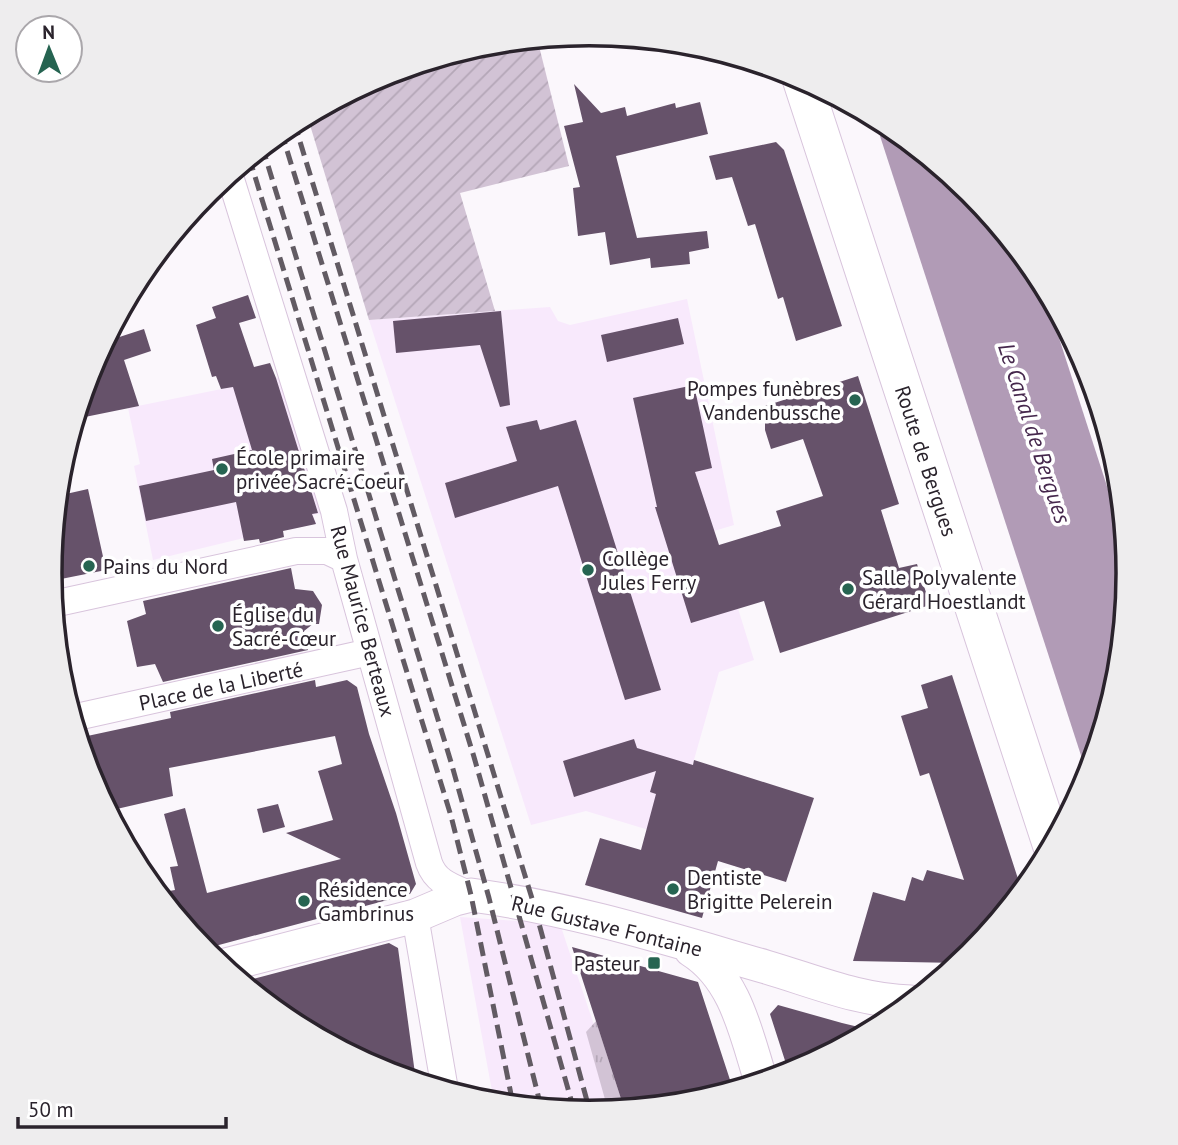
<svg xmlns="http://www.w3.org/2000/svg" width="1178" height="1145" font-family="'PT Sans',sans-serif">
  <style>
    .built { fill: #f8e9fc }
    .grass { fill: url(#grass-tufts) }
    .garden { fill: url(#garden-furrows) }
    .water { fill: #b19bb6 }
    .building { fill: #66526a }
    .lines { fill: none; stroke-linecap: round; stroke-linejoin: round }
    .minor-casing { stroke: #d8c4dc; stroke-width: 28 }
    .tertiary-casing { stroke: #d8c4dc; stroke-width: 35 }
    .secondary-casing { stroke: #d8c4dc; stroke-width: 40 }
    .minor { stroke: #fff; stroke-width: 26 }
    .tertiary { stroke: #fff; stroke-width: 33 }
    .secondary { stroke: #fff; stroke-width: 38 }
    .rail { stroke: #625b63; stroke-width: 5; stroke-dasharray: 14 7; stroke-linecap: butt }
    .poi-dot { fill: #266451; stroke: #fff; stroke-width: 2.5 }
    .labels { text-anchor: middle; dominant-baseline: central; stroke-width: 7; stroke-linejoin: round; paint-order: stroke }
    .poi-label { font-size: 21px; fill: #2a232c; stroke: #fff; text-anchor: start }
    .street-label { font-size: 21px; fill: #2a232c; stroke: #fff }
    .water-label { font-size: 23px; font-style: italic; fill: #45274c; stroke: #fff }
    .rim { fill: none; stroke: #2a232c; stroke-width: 3.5 }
  </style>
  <defs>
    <pattern id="grass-tufts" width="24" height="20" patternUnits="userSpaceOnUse" patternTransform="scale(1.75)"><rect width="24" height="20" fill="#d2c3d5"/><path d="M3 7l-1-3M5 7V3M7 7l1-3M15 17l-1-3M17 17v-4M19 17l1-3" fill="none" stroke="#b4a7b7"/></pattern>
    <pattern id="garden-furrows" width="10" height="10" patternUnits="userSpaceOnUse" patternTransform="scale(1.75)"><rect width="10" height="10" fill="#d2c3d5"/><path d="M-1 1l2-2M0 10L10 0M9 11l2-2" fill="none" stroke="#b4a7b7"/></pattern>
  </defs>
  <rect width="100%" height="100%" fill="#fbf7fc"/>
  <!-- built -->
  <path class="built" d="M687,299L734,525L714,531L754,660L719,672L672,837L586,811L531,825L369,320L550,307L558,321L570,325Z
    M280,377L322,513L313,515L316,523L289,530L287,523L244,538L153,560L134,466L140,464L128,408Z
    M460,917L560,924L622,1108L589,1112L494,1102Z"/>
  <!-- grass -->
  <path class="grass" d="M596,1021L624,1108L608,1110L586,1032Z"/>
  <!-- garden -->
  <path class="garden" d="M537,38L569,166L460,193L495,311L369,320L307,115L383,74L484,44Z"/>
  <!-- water -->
  <path class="water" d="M896,130L971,191L1038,273L1126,545L1128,573L1118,678L1088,777L880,136Z"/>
  <!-- building -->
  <path class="building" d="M574,84L601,113L625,107L627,116L675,103L676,108L700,102L708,134L616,156L637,238L707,231L709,248L689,252L690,264L651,268L650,258L610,265L605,232L578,236L573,188L580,187L564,126L583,122Z
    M776,142L784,150L842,326L796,341L783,297L778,299L755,224L748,226L732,177L716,180L709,156Z
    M248,295L256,318L239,323L254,367L270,363L276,378L318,513L312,514L316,524L283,531L284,537L260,543L259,539L244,541L236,502L146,521L139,486L214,470L212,459L252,450L233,387L221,389L216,376L212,377L196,325L216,318L212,307Z
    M501,311L510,405L500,407L480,345L396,353L393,321Z
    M678,318L684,344L607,362L601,335Z
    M144,329L151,351L124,360L139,406L75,419L91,366L104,342Z
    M858,376L899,504L881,510L899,568L917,564L930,605L780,653L764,601L691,623L655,507H657L633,398L694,385L712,468L695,472L719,545L781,526L776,511L823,496L803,439L771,449L765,430V406Z
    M537,420L540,430L576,420L661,690L625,700L558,486L455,518L445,483L517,461L506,427Z
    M88,489L106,570L51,581L57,496Z
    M291,568L295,589L313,591L322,605L319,624H313L304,631L308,650L163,682L155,664L137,667L127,621L146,614L143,601Z
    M952,675L1022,891L970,954L959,963L853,961L873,892L905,901L912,877L923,881L927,870L964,880L929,773L920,776L901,716L928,708L921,685Z
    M315,680L316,687L347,680L357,687L369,734L396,813L416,884L410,894L204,949L158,893L175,890L170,867L178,866L164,814L185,808L207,893L341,859L286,833L333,820L318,771L342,764L335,736L169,768L173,796L108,811L91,778L78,738L171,718L170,712Z
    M634,739L637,748L693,765L694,760L814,798L786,882L718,861L702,918L585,885L600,838L641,850L656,794L650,792L656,771L574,797L563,761Z
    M278,804L285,827L263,833L257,809Z
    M389,943L398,948L416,1081L382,1071L289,1021L242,982Z
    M572,947L698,982L733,1089L694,1101L624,1108Z
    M778,1005L842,1023L871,1030L789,1073L770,1014Z"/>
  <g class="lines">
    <defs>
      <path id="minor" d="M229,173L334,511L344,559L429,863C436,883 453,887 471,895
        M53,604L296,551H327L344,559
        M72,718L370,652
        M415,916L445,1090"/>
      <path id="tertiary" d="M691,950C736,978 746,1034 761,1081
        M222,966L415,916L455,899L471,895C571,908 669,939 766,967C814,981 860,1001 911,1002"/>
      <path id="secondary" d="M801,77L1052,845"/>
    </defs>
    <!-- minor casing -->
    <use href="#minor" class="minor-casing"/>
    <!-- tertiary casing -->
    <use href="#tertiary" class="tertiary-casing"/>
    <!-- secondary casing -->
    <use href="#secondary" class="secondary-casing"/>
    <!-- minor -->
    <use href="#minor" class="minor"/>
    <!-- tertiary -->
    <use href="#tertiary" class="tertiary"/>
    <!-- secondary -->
    <use href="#secondary" class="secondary"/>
    <!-- rail -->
    <path class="rail" d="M294,122L534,905L590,1112
      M281,131L474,757L574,1110
      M262,146L451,762L489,898L541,1107
      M249,157L451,816L471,895L513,1104"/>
  </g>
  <!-- markers -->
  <g class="poi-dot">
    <circle cx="855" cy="400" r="7"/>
    <circle cx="222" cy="469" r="7"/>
    <circle cx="89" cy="566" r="7"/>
    <circle cx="588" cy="570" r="7"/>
    <circle cx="848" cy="589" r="7"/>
    <circle cx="218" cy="626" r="7"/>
    <circle cx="673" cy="889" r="7"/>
    <circle cx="304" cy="901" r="7"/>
    <rect x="647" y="956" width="14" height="14" rx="3.5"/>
  </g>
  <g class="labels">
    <!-- poi labels -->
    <g class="poi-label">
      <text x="841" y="388" text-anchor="end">Pompes funèbres<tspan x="841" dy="24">Vandenbussche</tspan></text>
      <text x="236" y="457">École primaire<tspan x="236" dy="24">privée Sacré-Coeur</tspan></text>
      <text x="602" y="558">Collège<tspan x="602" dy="24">Jules Ferry</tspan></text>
      <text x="103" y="566">Pains du Nord</text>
      <text x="862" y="577">Salle Polyvalente<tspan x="862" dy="24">Gérard Hoestlandt</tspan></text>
      <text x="232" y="614">Église du<tspan x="232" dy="24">Sacré-Cœur</tspan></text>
      <text x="687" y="877">Dentiste<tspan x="687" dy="24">Brigitte Pelerein</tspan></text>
      <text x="318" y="889">Résidence<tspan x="318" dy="24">Gambrinus</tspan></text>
      <text x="640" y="963" text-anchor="end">Pasteur</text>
    </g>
    <!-- street labels -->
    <g class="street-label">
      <text transform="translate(926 461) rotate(72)">Route de Bergues</text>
      <text transform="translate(363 621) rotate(75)">Rue Maurice Berteaux</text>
      <text transform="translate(221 686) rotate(-12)">Place de la Liberté</text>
      <text transform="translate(607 926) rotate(14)">Rue Gustave Fontaine</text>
    </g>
    <!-- water labels -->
    <g class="water-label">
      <text transform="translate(1035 433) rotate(72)">Le Canal de Bergues</text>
    </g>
  </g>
  <!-- crop -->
  <path d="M0 0H1178V1145H0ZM62 573a527 527 0 1 1 1054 0a527 527 0 1 1-1054 0Z" fill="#eeedee" fill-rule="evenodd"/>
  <path class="rim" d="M62 573a527 527 0 1 1 1054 0a527 527 0 1 1-1054 0Z"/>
  <!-- north arrow -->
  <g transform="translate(49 49) rotate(359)"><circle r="33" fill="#ffffff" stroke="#aaa7ab" stroke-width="2"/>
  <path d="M0-5L12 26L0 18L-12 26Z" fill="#266451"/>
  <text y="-10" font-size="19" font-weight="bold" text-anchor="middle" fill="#2a232c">N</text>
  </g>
  <!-- scale -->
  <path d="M18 1117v10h208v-10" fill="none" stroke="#2a232c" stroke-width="3.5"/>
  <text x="28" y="1117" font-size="21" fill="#2a232c" stroke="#ffffff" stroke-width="5" paint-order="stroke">50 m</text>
</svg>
